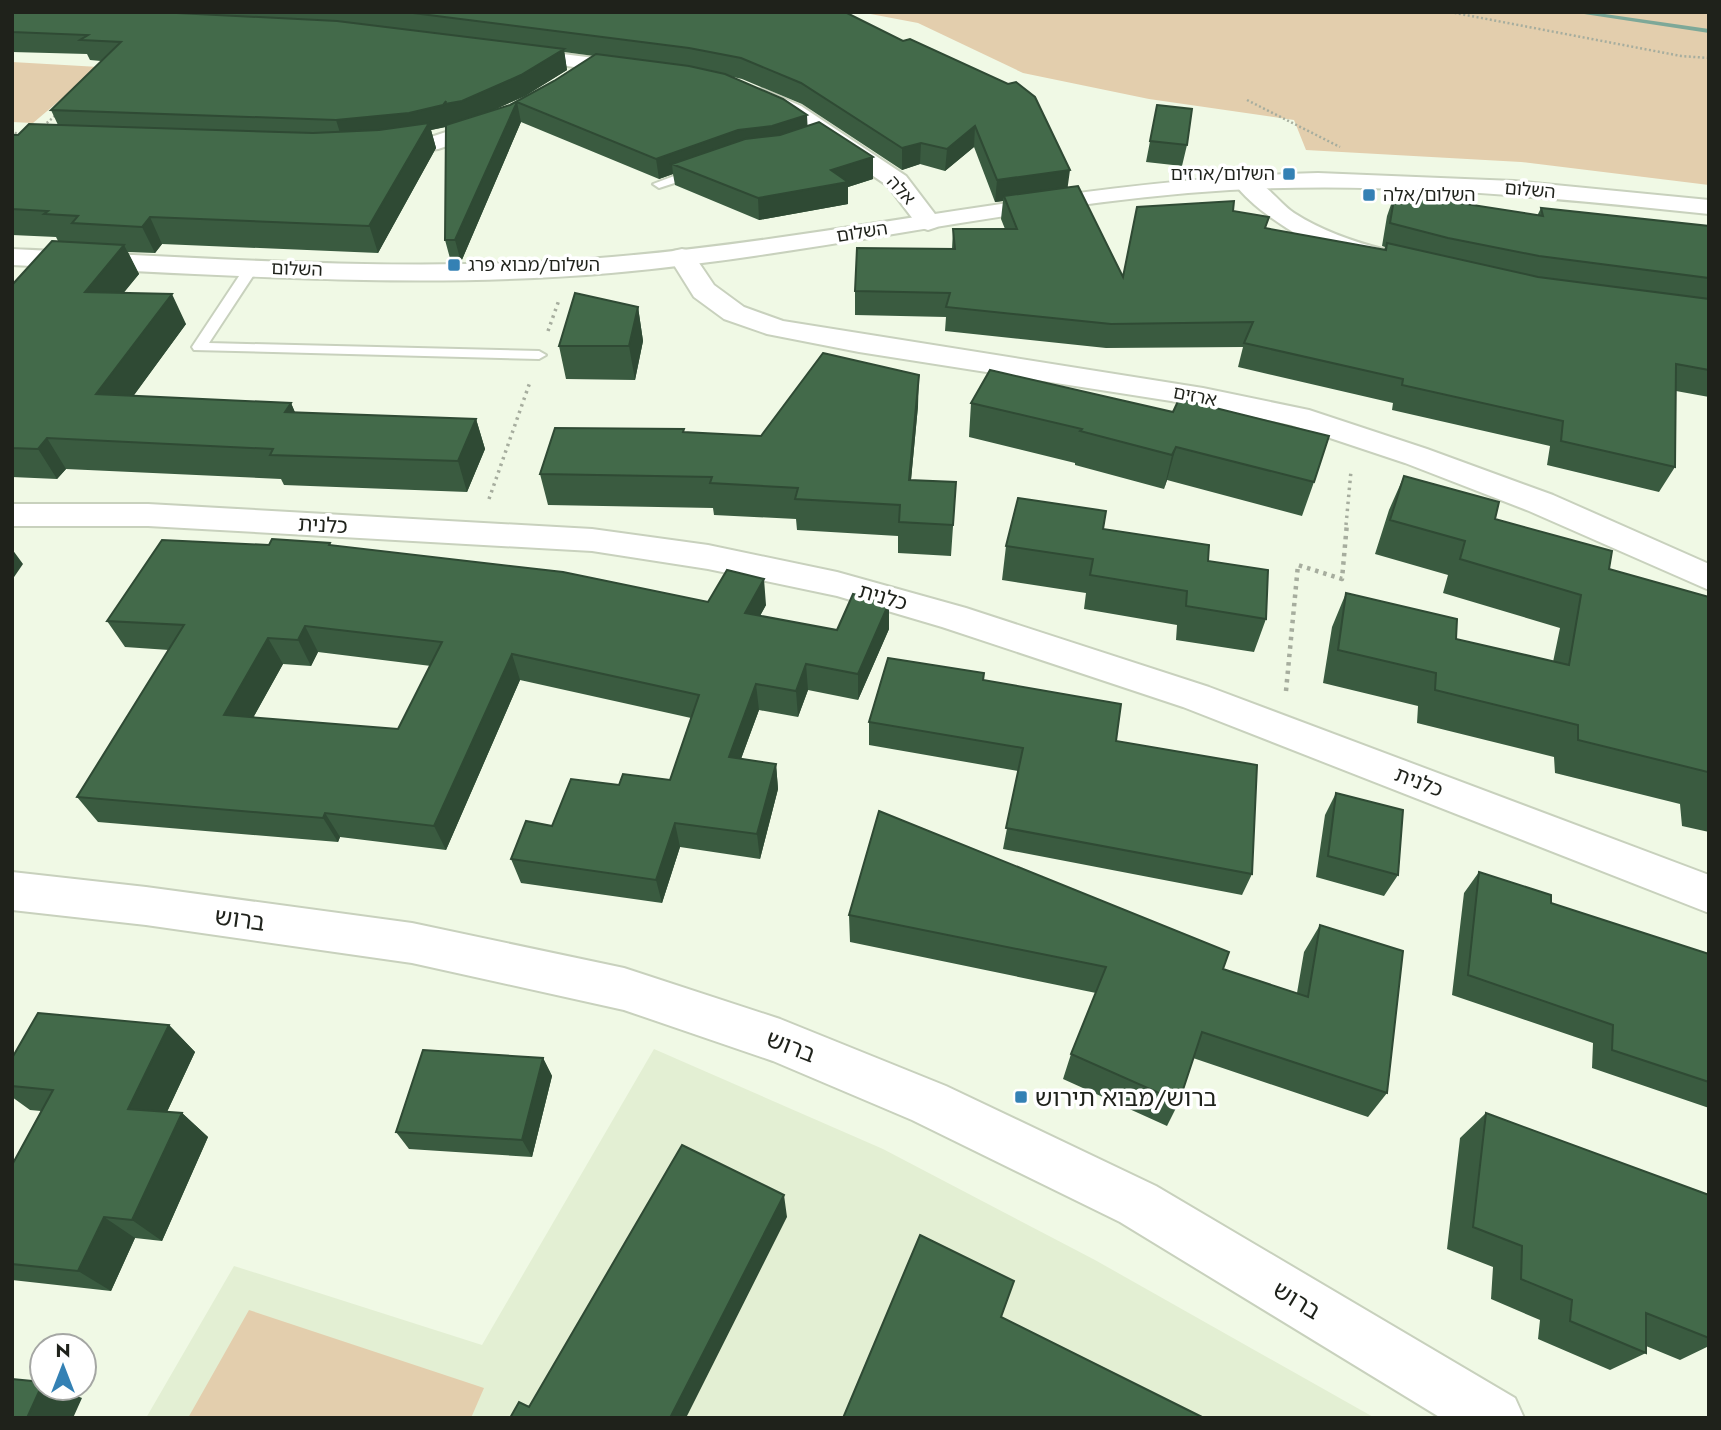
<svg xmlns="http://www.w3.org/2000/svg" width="1721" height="1430" font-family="Jost,'Noto Sans Hebrew',sans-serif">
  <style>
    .built { fill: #e3efd3 }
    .green { fill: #e3cead }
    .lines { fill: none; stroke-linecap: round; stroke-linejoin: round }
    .stream { fill: #7da898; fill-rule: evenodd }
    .service-casing { stroke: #c8d1bd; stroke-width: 4 }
    .minor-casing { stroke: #c8d1bd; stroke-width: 4 }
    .tertiary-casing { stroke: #c8d1bd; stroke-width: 4 }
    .path-far2 { stroke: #a6ad9e; stroke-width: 2.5; stroke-dasharray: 2 2.5; stroke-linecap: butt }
    .path-far1 { stroke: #a6ad9e; stroke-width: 3.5; stroke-dasharray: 2.5 4.5; stroke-linecap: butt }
    .path { stroke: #a6ad9e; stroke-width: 4.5; stroke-dasharray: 3.5 5; stroke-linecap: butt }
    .service { fill: #fff; fill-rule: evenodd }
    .minor { fill: #fff; fill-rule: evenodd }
    .tertiary { fill: #fff; fill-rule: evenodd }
    .wall { fill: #3a5b40; fill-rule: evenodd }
    .shaded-wall { fill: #2f4a34 }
    .building { fill: #436a4a; stroke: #2f4a34; stroke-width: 2; fill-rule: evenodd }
    .poi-dot { fill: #3481b4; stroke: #fff; stroke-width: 2.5 }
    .labels { text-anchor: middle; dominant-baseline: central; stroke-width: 7; stroke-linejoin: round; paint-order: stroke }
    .far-poi-label { font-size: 18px; fill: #1f221b; stroke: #fff; text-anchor: start }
    .far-street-label { font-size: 18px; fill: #1f221b; stroke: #fff }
    .street-label { font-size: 21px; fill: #1f221b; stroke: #fff }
    .near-street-label { font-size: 24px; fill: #1f221b; stroke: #fff }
    .near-poi-label { font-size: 24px; fill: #1f221b; stroke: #fff; text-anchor: start }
  </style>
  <rect width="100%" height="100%" fill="#f0f9e5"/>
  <!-- built -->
  <path class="built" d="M654,1049L883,1149L1095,1260L1375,1418H146L234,1266L482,1345Z"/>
  <!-- green -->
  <path class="green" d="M860,12H1709V185L1521,162L1306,150L1294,120L1149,99L1023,73L918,23Z
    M12,62L99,67L33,123L12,122Z
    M249,1310L484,1388L471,1418H188Z"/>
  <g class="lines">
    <!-- stream -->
    <path class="stream" d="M1571,12H1591L1709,29V33Z"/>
    <defs>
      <path id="service" d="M698,167L702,168V174L659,188L653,184Z
        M252,263L259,267L209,343L539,351L546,355L539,359L194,350L192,347L247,264Z"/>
      <path id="minor" d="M514,48L635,63L642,65L646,69L642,73L635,75L507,58L504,54L507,50Z
        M762,89L801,106L906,176L941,222L937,227L928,230L919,227L888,186L785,116L754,101L751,96L754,91Z
        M494,116L502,118L505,123L502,128L438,149L383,157L375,155L371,150L375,145L434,136Z
        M1247,177C1265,181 1279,203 1294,213C1322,231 1354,242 1386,250L1390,256L1386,262C1347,271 1258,217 1235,184L1238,179Z
        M682,249L691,251L714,285L744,307L783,321L1203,388L1309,410L1427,449L1553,495L1709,564V590L1529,511L1405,463L1291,425L1203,406L859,352L767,334L724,319L694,297L669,257L673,251Z
        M12,504H148L592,529L708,545L837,572L966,608L1209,687L1709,875V913L1183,707L942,627L837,596L708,569L592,551L148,526H12Z"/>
      <path id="tertiary" d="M1318,173L1514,181L1709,200V214C1536,196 1362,178 1188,193C994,210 805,256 611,273C415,290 209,274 12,265V249C208,258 417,274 612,257C849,237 1080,178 1318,173Z
        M12,872L146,887L412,923L624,968L780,1019L946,1086L1156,1186L1515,1398L1524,1418H1441L1120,1222L912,1120L773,1061L624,1010L412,963L146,925L12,910Z"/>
    </defs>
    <!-- service casing -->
    <use href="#service" class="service-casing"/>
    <!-- minor casing -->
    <use href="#minor" class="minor-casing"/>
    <!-- tertiary casing -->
    <use href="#tertiary" class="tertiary-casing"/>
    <!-- path-far2 -->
    <path class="path-far2" d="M1450,12L1681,56L1709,58
      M1247,100L1340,147
      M12,129L21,139L12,146
      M40,129L57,114"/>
    <!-- path-far1 -->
    <path class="path-far1" d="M548,331L559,300
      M489,499L530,382
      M1346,525L1351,471"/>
    <!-- path -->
    <path class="path" d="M1286,691L1298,565L1342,579L1347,523"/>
    <!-- service -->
    <use href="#service" class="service"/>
    <!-- minor -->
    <use href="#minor" class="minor"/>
    <!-- tertiary -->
    <use href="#tertiary" class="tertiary"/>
  </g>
  <!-- wall -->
  <path class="wall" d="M12,12H845L1068,187L1123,277L1233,211L1266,229L1384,250L1385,247L1382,246L1387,216L1395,193L1537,216L1541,208L1709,226V397L1676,391L1675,467L1659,492L1547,465L1550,446L1392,410L1393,403L1238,367L1243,347L1106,348L945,331L946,317L855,315V291L952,249L953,229H1005L1001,219L1003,201L995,202L974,147L945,171L920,164L902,170L802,104L742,79L729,76L808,126L873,179L848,187V204L759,220L675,185L673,174L659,179L521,122L461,262H451L445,240L446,127L431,130L436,148L378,253L162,244L155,253L128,252L139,274L123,293L186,324L133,396L291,403L295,413L476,419L485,449L467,492L284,485L281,479L66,469L57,479L12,477V285L82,243L58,241L56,237L12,235V135H18L58,125L51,110L101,61L90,60L87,54L12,52ZM564,52L594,56L554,81L510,105L491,111L525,96L567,70Z
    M1157,105L1187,145L1182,166L1146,162Z
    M638,307L643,341L635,380L566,379L559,346Z
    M990,370L1314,482L1302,516L1167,480L1164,489L1075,465V463L969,437L971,403Z
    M918,406L911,480L956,482L951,556L898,553V536L797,530L796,519L714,515L713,508L548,505L540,474L684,429V432L761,436Z
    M1404,476L1495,519L1609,569L1709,597V832L1682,826L1680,804L1555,773L1554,757L1417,723L1418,706L1323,683L1332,627L1346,593L1456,639L1553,662L1560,628L1443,593L1448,575L1375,554L1389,510Z
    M1103,529L1208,561L1266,619L1254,652L1176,640L1177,625L1084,609L1086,593L1002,580L1006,546Z
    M330,543L331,546L708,602L766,605L760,616L837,630L889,603V629L858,700L808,690L798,717L759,710L741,759L776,764L778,789L760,859L680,847L662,903L521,883L511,859L552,826L619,785L670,780L691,718L520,680L446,850L340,837L338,842L98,822L77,797L169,650L125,647L107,621L269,545ZM318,652L431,666L398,729L253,718L283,664L311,666Z
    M983,680L1116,741L1252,874L1242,895L1003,849L1018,771L869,745V722Z
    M1336,793L1398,875L1384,896L1316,877L1325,815Z
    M1479,872L1551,903L1709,954V1108L1592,1068L1593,1043L1452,995L1464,893Z
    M849,915L1223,969L1297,993L1304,952L1320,925L1387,1093L1368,1117L1193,1058L1179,1102L1167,1126L1063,1079L1071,1054L1096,993L850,942Z
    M169,1025L195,1052L167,1112L182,1113L208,1137L162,1241L135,1238L111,1291L12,1280V1165L41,1111L30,1110L12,1097V1058Z
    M543,1058L552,1076L532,1157L409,1149L396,1132Z
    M1486,1113L1709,1195V1346L1680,1360L1646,1346V1353L1610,1370L1538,1339L1540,1320L1491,1299L1493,1267L1447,1249L1460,1138Z"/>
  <!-- shaded-wall -->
  <path class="shaded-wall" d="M564,49L567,70L525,96L467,122L451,125L450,123L449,126L431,130L436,148L378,253L336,120L446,101Z
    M517,102L521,122L461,262L455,240Z
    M807,115L808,135L672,164L673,174L659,179L656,159L738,130Z
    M975,126L974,147L945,171L947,149Z
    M921,143L920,164L902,170V148Z
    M873,157V179L848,187V204L759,220L758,198L831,170Z
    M1070,170L1067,192L1004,196L1003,201L995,202L997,180Z
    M150,217L162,244L155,253L142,227Z
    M124,245L139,274L100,322L85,292Z
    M172,294L186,324L113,424L96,394Z
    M638,307L643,341L635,380L629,346Z
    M919,375L918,406L908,511L909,480Z
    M291,403L304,433L285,412Z
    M476,419L485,449L467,492L458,461Z
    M47,438L66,469L57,479L38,449Z
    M1176,447L1167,480L1164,489L1172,455Z
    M12,549L23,564L12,580Z
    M764,579L766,605L747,639L745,613Z
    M889,603V629L858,700V674Z
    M305,626L318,652L311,666L298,640Z
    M268,638L283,664L240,741L224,715Z
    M512,654L520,680L446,850L434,826Z
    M806,664L808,690L798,717L796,691Z
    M756,684L759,710L732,783L729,757Z
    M776,764L778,789L760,859L757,834Z
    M325,813L340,837L338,842L323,818Z
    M675,823L680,847L662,903L656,880Z
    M169,1025L195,1052L157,1133L128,1109Z
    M543,1058L552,1076L532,1157L522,1140Z
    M182,1113L208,1137L162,1241L132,1220Z
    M784,1195L787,1217L686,1418H670Z
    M104,1217L135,1238L111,1291L78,1271Z
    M42,1385V1388H57L82,1398L73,1418H27Z"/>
  <!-- building -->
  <path class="building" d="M12,12H157L337,21L564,49L521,75L462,101L445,104L446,101L443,105L409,113L336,120L51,110L121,42L80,40L88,35L12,32Z
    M405,12H845L903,41L910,39L1008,84L1016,82L1035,97L1070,170L997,180L975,126L947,149L921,143L902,148L801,83L741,58L689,48Z
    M596,54L689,66L725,74L783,99L807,115L772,126L738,130L656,159L517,102L455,240H445L446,125L510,105L554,81Z
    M1157,105L1192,109L1187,145L1150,141Z
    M819,122L873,157L831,170L848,182L758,198L672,164L745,139L780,135Z
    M429,123L369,226L150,217L142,227L72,223L78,216L44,214L48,211L12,209V135H18L29,124L313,133L379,130Z
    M1078,186L1123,277L1137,207L1234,201L1233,211L1269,217L1265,228L1386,250L1387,243L1538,277L1709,299V370L1676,364L1675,467L1561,441L1563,421L1402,385L1403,379L1244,343L1253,322L1111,324L946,307L950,293L855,291L857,248L955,249L953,229H1017L1004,196Z
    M1395,193L1543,216L1541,208L1709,226V278L1539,256L1448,238L1390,223Z
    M52,241L124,245L85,292L172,294L96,394L291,403L285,412L476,419L458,461L270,455L273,449L47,438L38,449L12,448V285Z
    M575,293L638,307L629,346H559Z
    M823,353L919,375L909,480L956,482L953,525L899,522L900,505L795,499L798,488L710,483L712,477L540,474L555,428L684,429L683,432L761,436Z
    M990,370L1173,412L1179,399L1329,436L1314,482L1176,447L1172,455L1080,431L1082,429L971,403Z
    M1404,476L1499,502L1495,519L1612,551L1609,569L1709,597V777L1708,772L1578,740V725L1435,690L1436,673L1338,650L1346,593L1457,619L1456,639L1569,665L1581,595L1460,559L1465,541L1390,520Z
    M1018,498L1106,511L1103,529L1209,545L1208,561L1268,570L1266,619L1186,606L1187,591L1090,575L1093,559L1006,546Z
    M272,539L330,543L329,545L563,572L708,602L727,570L764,579L745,613L837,630L853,594L889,603L858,674L806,664L796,691L756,684L729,757L776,764L757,834L675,823L656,880L511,859L526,821L552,826L571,779L619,785L623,774L670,780L699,695L512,654L434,826L325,813L323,818L77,797L184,625L107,621L162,540L269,545ZM305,626L442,642L398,729L224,715L268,638L298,640Z
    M888,658L984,673L983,680L1121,704L1116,741L1257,765L1252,874L1006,828L1023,748L869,722Z
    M1336,793L1403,810L1398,875L1328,856Z
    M879,811L1229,952L1223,969L1308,997L1320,925L1403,951L1387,1093L1202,1032L1179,1102L1071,1054L1106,967L849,915Z
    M1479,872L1551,895V903L1709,954V1082L1612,1050L1613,1025L1468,975Z
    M38,1013L169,1025L128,1109L182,1113L132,1220L104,1217L78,1271L12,1264V1165L53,1090L12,1086V1058Z
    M423,1050L543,1058L522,1140L396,1132Z
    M1486,1113L1709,1195V1338L1646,1313V1353L1570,1321L1572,1300L1521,1279L1522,1246L1473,1227Z
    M682,1145L784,1195L670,1418H510L519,1402L529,1407Z
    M920,1235L1014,1281L1001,1317L1204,1418H843Z
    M12,1379L42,1382V1385L27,1418H12Z"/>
  <!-- markers -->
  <g class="poi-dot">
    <rect x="1282" y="167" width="14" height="14" rx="3.5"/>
    <rect x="1362" y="188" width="14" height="14" rx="3.5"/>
    <rect x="447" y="258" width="14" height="14" rx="3.5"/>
    <rect x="1014" y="1090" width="14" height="14" rx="3.5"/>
  </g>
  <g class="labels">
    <!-- far-poi labels -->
    <g class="far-poi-label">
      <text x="1275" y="174" text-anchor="end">השלום/ארזים</text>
      <text x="1383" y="195">השלום/אלה</text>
      <text x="468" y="265">השלום/מבוא פרג</text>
    </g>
    <!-- far-street labels -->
    <g class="far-street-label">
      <text transform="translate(901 190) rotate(47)">אלה</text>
      <text transform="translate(1530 190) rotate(5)">השלום</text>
      <text transform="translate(862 232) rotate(-9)">השלום</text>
      <text transform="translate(297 269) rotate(2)">השלום</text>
      <text transform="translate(1195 396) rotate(11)">ארזים</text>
    </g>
    <!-- street labels -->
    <g class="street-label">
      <text transform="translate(323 525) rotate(3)">כלנית</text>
      <text transform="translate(883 597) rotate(16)">כלנית</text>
      <text transform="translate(1419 782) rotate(21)">כלנית</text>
    </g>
    <!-- near-street labels -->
    <g class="near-street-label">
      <text transform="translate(240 919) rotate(8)">ברוש</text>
      <text transform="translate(791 1046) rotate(21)">ברוש</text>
      <text transform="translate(1297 1300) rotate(31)">ברוש</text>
    </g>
    <!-- near-poi labels -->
    <g class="near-poi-label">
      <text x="1035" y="1097">ברוש/מבוא תירוש</text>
    </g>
  </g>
  <!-- border -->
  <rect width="1721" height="1430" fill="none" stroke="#1f221b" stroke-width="28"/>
  <!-- north arrow -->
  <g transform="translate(63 1367)"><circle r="33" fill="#ffffff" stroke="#a5a7a4" stroke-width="2"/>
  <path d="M0-5L12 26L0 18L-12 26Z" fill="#3481b4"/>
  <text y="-10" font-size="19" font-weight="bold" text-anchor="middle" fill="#1f221b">N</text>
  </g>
</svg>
